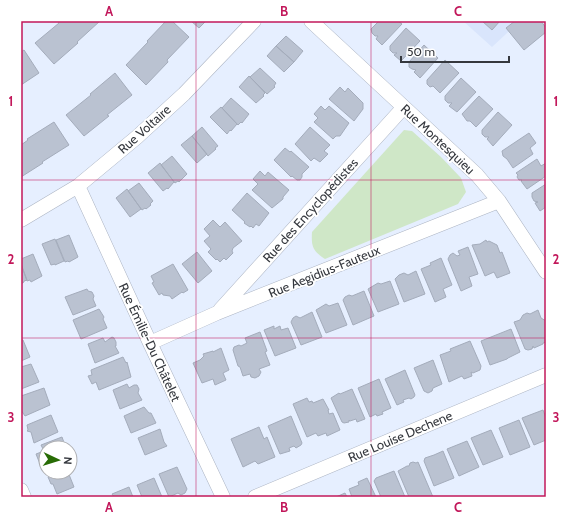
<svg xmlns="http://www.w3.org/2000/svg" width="567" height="518" font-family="Cabin,sans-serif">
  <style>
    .built { fill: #d9e5fc }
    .green { fill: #cfe7c7 }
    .building { fill: #bac2d1; stroke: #a4acbb }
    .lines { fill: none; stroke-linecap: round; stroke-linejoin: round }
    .street-casing { stroke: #acb4c3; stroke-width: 15 }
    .street { stroke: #fff; stroke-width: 14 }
    .grid { fill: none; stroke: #c2185b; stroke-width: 1; stroke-opacity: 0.55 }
    .labels { text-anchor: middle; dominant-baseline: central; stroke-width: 3.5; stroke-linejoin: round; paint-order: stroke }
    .street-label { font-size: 13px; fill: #35383e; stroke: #fff }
    .neatline { fill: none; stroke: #c2185b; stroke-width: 1.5 }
    .grid-label { font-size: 13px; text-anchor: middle; font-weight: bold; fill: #c2185b }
  </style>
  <rect width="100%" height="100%" fill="#e6efff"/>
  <!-- built -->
  <path class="built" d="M463,21H520L492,47Z"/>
  <!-- green -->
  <path class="green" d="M404,130L412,131L441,157L461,178L466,192L458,204L325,259C313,251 311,247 312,232Z"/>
  <!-- building -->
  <path class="building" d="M58,21H100L77,42L78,43L54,64L35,43L59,23Z
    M166,21H172L189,37L167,60L168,62L146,85L126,65L148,42L147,41Z
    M191,21H206L199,28Z
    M379,21H398L402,24L382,45L376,39L378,36H375L372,33L371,29Z
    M482,21H500L492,30Z
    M515,21H541L546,28V32L524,50L506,28Z
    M406,28L420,41L401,61L394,55L397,53H393L390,50V46Z
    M286,36L303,51L294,62L276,46Z
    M424,45L438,58L420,78L414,72L416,70L412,69L409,67V62Z
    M276,46L294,62L284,72L267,56Z
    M24,50L39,73L21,85V52Z
    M445,60L459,73L440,93L433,86L430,87L427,84V80Z
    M260,68L276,83L274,86L275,87L267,94L250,77Z
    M115,73L132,95L107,115L109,116L84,136L66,115L91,95L90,94Z
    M249,76L265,93L263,95L264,96L256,103L239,87Z
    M461,78L476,92L457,112L449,106L452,103H448L445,100V96Z
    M340,87L345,92L348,88L363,103V109L354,121L329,99Z
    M479,96L493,109L476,127L470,121H467L462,114Z
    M231,98L249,114L242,123L241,122L238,125L222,108Z
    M321,106L325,110L329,106L349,123L340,136H336L333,139L314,122L318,118L314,114Z
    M221,107L237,124L231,131L230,130L227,134L210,117Z
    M498,112L512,125L493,146L487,139L489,137H485L482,134V130Z
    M54,122L69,145L42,162L43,163L21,177V145L28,140L27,139Z
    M202,127L218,146L215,148L216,149L208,156L192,136Z
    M310,127L330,145L324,151L328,154L320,162L314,158L311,161L295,144Z
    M529,133L536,143L530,148L533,154L513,168L507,159L503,156L502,151Z
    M192,136L207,154L197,163L181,145Z
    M285,148L290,152L291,151L309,167L302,174V177L300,180H297L292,176L291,177L274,160Z
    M172,156L187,174L179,182L178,181L175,183L161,165Z
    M537,159L541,166L546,163V176L527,189L521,181L522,180H519L517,177L518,175L516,173Z
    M160,163L174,182L168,189L167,188L163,191L148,173Z
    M260,171L265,176L268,172L289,190L283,197V199L272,208L252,190L258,184L253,179Z
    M139,183L153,201L150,204L151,205L146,209L145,208L142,210L128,191Z
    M546,184V207L540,211L535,203L538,202L534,201L532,197V193Z
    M127,189L141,209L130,217L116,198Z
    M247,193L269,213L259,226L256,224L253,228L251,226L250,227L244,223L245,222L232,210Z
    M213,220L220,227L225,222L242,241L233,248L232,251L233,253L226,260L224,258L220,262L217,259L216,260L208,252L211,249L204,241L210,236L204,229Z
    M69,235L78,257L69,262L68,261L65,262L56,240Z
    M55,239L64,261L55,265V264L51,265L42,244Z
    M486,240L487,242L489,241L497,245L500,253L502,252L510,273L497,278L494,272L485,276L472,245L480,244Z
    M468,247L478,274L469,277L472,286L461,291L448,259L450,255L453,253L457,256L460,255L458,251Z
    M197,252L212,271L198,283L182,264Z
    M33,254L42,276L31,282L30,280L27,281L21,264V259Z
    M441,258L452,285L443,289L446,297L435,302L421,269L431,265L430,263Z
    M21,264L27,280L24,281V282L21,284Z
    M173,264L188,290L183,293L182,292L172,299L170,296L163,295L162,293L159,295L152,283L154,282L151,276Z
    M416,271L425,294L404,302L395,279L399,275L404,273L408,275Z
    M390,281L399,304L378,312L368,289L378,283L381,284Z
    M87,289L88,291L92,292L94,296L93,299L96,306L73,315L65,297Z
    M364,291L374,316L353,325L343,300L345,297L349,295L352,296Z
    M338,303L347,325L326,333L316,310L326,304L329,306Z
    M99,309L104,317L103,319L107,328L81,339L73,320Z
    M538,310L541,318L546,321V342L543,343V344L534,348L533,346L532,349L528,350L525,349L514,322L520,320L523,315L527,313L530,314Z
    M312,312L322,337L301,345L291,322L293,318L296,316L300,318Z
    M274,326V329L280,326L281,330L288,328L296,348L275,356L264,330Z
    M511,329L520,352L508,358L507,359L490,365L481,341Z
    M260,332L267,351L265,352L270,365L259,369L261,372L259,376L255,378L251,377L250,374L243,376L240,367L238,366L233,350L234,347L239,345L241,346L247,343L245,338Z
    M112,337L114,338L116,342V346H115L119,353L95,363L88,344L103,338L105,342Z
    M21,340H23L30,357L21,361Z
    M470,341L481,366L480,370L473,373L471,372L472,376L464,379L462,376L449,382L440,355L451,351L450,349Z
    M221,348L229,370L223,373L226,380L215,385L213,379L202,383L193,363L200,360L204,356L203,354L213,351V352Z
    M123,357L126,363L127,362L131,377L99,390L96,382L92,384L88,376L92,375L91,370Z
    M433,360L442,384L433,388L432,391L428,393L424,391L414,368Z
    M31,364L39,382L21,389V367Z
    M405,370L415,395L414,397L411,399L409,398L403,400L404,402L397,405L385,379Z
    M379,379L391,408L382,412L383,414L377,416L376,414L370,417L358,388Z
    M127,384L129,388L134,385H137L139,389L138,393L142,400L120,409L113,390Z
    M44,388L50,405L25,416L21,410V396Z
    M352,389L365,419L357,422L356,419L350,421L349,420V422L344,423L342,422L331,398L339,393L340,394Z
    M307,398L309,402L312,401L313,403L323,399L329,410H328L329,414L333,413L340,430L327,436L326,433L318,436L316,433L307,437L293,404Z
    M144,407L149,413H151L156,423L131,433L124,416Z
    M543,410L546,418V440L534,445L522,418Z
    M51,415L58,432L34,443L31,432L27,431L28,430L27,425Z
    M291,416L302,443L301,445L296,448L294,446L289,448L290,451L280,454L268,426Z
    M519,420L530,447L510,455L499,428Z
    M259,427L264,439L267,437L275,457L258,464L255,461L243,467L231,439Z
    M160,429L164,442L167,446L145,455L138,438Z
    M491,430L503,457L483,465L471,438Z
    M62,437L66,448H46V469L44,463L40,464L36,454L44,451L41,445Z
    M467,441L479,467L459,476L447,449Z
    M443,451L454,478L434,486L424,461L425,458L434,455Z
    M413,462L416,463L418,462L433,497H409L398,471L407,466H409L410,463Z
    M177,467L187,489L185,493L181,495L178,493L169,497L159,474Z
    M394,471L405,497H381L374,481L376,478Z
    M54,472H68L74,487L57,494L53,484H51L48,477L50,476L49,474Z
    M154,478L162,497H142L137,485Z
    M367,478L376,497H352L349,489L359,485L358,482Z
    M129,487L133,497H114L112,494Z
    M345,493L347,497H333H336Z"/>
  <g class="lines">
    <defs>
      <path id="street" d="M311,21L477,175L499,201L546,272
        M78,186L150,343L223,497
        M21,220L78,186L137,137L184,94L254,21
        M220,310L403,108
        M150,343L217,313L499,201
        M21,490L24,497
        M255,497L546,375"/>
    </defs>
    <!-- street casing -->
    <use href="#street" class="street-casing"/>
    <!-- street -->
    <use href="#street" class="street"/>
  </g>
  <!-- grid -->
  <path class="grid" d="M196,21V497M371,21V497M21,180H546M21,338H546"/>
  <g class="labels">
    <!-- street labels -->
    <g class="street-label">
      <text transform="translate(144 129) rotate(-42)">Rue Voltaire</text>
      <text transform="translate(438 139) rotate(43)">Rue Montesquieu</text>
      <text transform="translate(310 210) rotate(-48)">Rue des Encyclopédistes</text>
      <text transform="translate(324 271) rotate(-22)">Rue Aegidius-Fauteux</text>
      <text transform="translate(150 342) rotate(65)">Rue Émilie-Du Châtelet</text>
      <text transform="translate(400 436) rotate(-23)">Rue Louise Dechene</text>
    </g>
  </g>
  <!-- border -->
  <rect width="567" height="518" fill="none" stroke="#ffffff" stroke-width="44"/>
  <!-- north arrow -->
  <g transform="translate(58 460) rotate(94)"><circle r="19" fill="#ffffff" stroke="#aeafb2"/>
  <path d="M0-3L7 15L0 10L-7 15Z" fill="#286c05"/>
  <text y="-6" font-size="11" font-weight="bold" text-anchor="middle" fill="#35383e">N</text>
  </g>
  <!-- scale -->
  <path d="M401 56v6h108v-6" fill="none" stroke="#35383e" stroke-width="2"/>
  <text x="407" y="56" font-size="12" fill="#35383e" stroke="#ffffff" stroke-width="3" paint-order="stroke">50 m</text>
  <rect x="22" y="22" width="523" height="474" class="neatline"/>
  <g class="grid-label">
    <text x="109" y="16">A</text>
    <text x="284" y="16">B</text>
    <text x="458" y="16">C</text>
    <text x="11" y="106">1</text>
    <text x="556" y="106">1</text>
    <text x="11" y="264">2</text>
    <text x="556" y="264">2</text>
    <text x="11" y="422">3</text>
    <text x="556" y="422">3</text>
    <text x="109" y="512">A</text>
    <text x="284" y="512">B</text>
    <text x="458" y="512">C</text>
  </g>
</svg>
